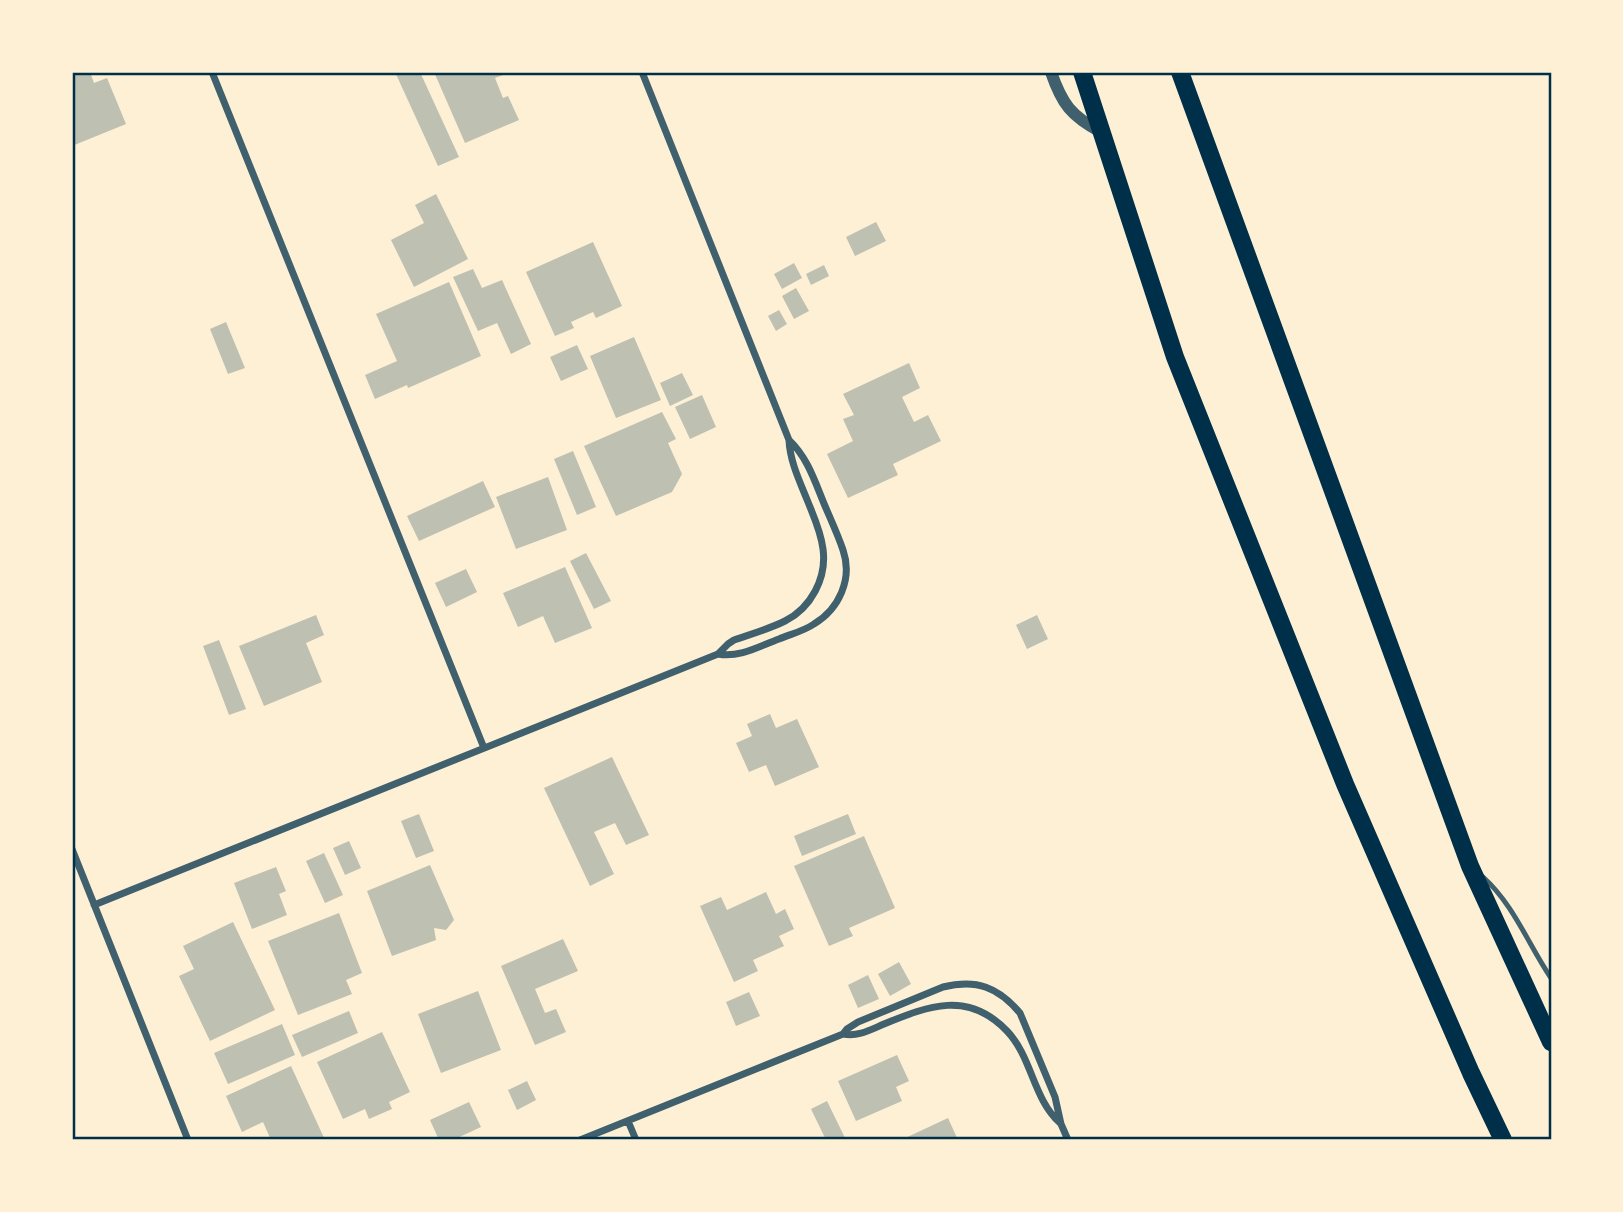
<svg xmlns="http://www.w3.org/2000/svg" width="1623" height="1212" font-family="'Fira Sans Condensed',sans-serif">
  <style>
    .building { fill: #bec0b2 }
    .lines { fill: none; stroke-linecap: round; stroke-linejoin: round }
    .service { stroke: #3f606c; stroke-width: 5 }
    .minor { stroke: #3f606c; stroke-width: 7 }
    .tertiary { stroke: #3f606c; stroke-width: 12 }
    .primary { stroke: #003049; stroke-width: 18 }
    .neatline { fill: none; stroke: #003049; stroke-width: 2.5 }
  </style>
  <rect width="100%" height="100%" fill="#fdf0d5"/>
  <!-- building -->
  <path class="building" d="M72,72H90L94,83L107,78L126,124L72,146Z
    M395,72H420L459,157L438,166Z
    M434,72H502L503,75L495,78L503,98L508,96L519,120L465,143Z
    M436,194L468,259L414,287L391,240L424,223L415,205Z
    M876,222L886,241L855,256L846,237Z
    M593,242L622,306L596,318L593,312L571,322L574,328L555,336L526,272Z
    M794,263L802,278L782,289L774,274Z
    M824,265L829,276L811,285L806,274Z
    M473,269L482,288L502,280L531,344L511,354L497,323L478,331L453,277Z
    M449,282L481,356L408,388L407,385L375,399L365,375L397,361L376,314Z
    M796,288L809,311L794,319L782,296Z
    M779,310L787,324L776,331L768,316Z
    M226,322L245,368L228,374L210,329Z
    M634,337L661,400L616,418L590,356Z
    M577,345L588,369L561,381L550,357Z
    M909,363L920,388L902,397L914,422L928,415L941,441L893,464L898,475L848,498L827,454L853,441L843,419L854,415L843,394Z
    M682,373L693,395L670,406L660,383Z
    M702,395L716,427L690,439L675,407Z
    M662,412L676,439L668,443L682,474L672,492L616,516L584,446Z
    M573,451L596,507L577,515L554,459Z
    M548,477L567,530L516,549L496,497Z
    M483,481L495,507L419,541L407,516Z
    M586,553L611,601L594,609L570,561Z
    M565,567L592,628L555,643L543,616L518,627L503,593Z
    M466,569L477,592L446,607L435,583Z
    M316,615L324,635L306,643L322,682L264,706L239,646Z
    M1037,615L1048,639L1027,649L1016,625Z
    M219,640L246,709L229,715L203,646Z
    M770,714L776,728L797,719L819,767L775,786L766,765L749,772L736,743L752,736L747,724Z
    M612,757L649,835L626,845L615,823L594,832L614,874L590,886L544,788Z
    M419,814L434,851L416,858L401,821Z
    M848,814L856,834L802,856L794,836Z
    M864,836L895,908L849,928L853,936L829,946L794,866Z
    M349,841L361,868L345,875L333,848Z
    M324,853L343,895L325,903L306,861Z
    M430,865L454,920L446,930L434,928L436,940L392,956L367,891Z
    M276,867L286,891L279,894L287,915L252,929L234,883Z
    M766,892L776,914L785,909L794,929L779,936L784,946L753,960L758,971L734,982L700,906L721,897L727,910Z
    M339,913L362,973L346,980L352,994L298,1015L268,941Z
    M233,922L275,1010L210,1041L179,976L194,969L183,946Z
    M563,939L578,971L535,989L545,1013L556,1009L566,1032L535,1045L501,966Z
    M899,962L911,984L890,996L878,974Z
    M868,975L879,999L858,1008L848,985Z
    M478,991L501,1050L441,1073L418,1014Z
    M749,992L760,1016L736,1026L726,1002Z
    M349,1011L358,1033L302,1057L292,1035Z
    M282,1024L295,1055L228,1084L214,1053Z
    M382,1032L410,1092L389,1102L392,1109L369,1119L365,1109L343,1119L317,1062Z
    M897,1055L909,1081L896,1087L902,1101L856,1121L838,1081Z
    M291,1066L325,1140H271L263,1122L242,1132L226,1096Z
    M527,1081L536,1100L517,1110L508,1090Z
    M827,1101L846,1140H826L811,1109Z
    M469,1102L481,1127L453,1140H439L430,1120Z
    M948,1118L958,1140H901Z"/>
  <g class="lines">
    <!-- service -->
    <path class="service" d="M1483,877C1514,905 1528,944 1551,978"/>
    <!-- minor -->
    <path class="minor" d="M212,72L484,748
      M718,654C739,658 760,646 779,639C791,634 804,631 814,624C839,609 853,579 843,550C838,535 831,520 825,506C815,482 808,458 789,440
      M72,849L188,1140
      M94,905L718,654L728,644L734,640C751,634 769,629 785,621C811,608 827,578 823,549C821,532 814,517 808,502C800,482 790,462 789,440L642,72
      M843,1034C858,1037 870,1030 884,1024C928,1006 968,990 1007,1031C1032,1057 1033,1099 1060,1123
      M628,1121L636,1140
      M580,1140L843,1034L847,1029L858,1022L943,987C977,979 998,987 1020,1013L1055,1097L1061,1124L1068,1140"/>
    <!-- tertiary -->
    <path class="tertiary" d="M1051,72C1062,104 1071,116 1101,132"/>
    <!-- primary -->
    <path class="primary" d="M1082,72L1175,357L1345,784L1471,1073L1503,1140
      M1180,72L1470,866L1551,1042"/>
  </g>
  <!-- border -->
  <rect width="1623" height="1212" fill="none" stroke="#fdf0d5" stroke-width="147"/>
  <rect x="74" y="74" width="1476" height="1064" class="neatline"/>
</svg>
